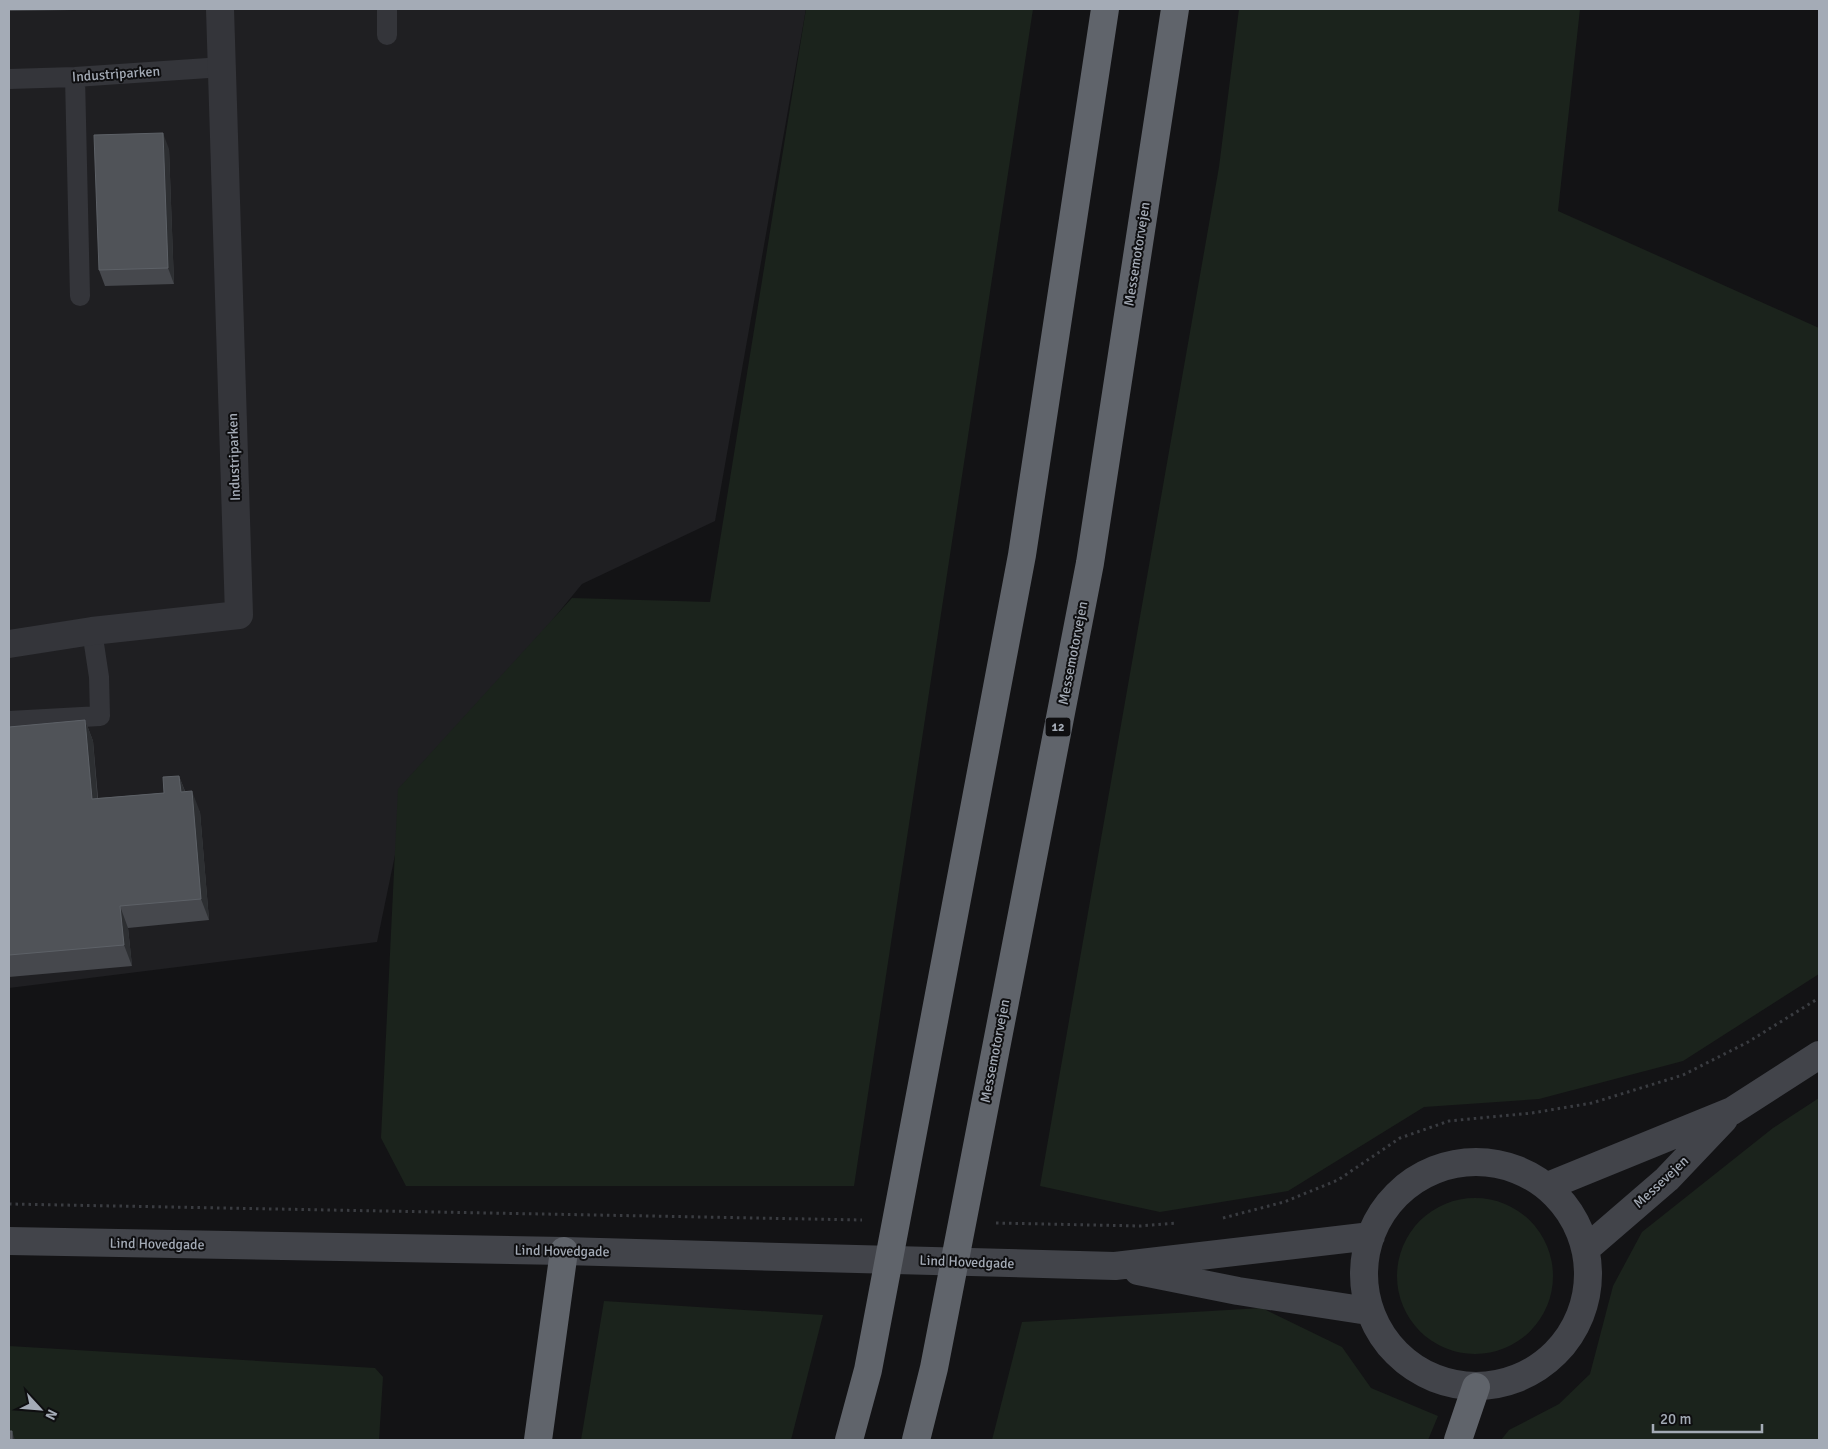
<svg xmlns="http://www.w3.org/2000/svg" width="1828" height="1449" font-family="Signika,sans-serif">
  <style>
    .built { fill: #1f1f22 }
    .green { fill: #1b231c }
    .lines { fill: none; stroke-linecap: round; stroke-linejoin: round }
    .path { stroke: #3a3c41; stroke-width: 3; stroke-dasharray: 2.5 4; stroke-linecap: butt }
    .service { stroke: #34353a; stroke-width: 20 }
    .minor { stroke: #34353a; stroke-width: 28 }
    .secondary { stroke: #42444a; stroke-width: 28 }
    .motorway { stroke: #60646b; stroke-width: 28 }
    .wall { fill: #46484d }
    .shaded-wall { fill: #2d2f32 }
    .building { fill: #505358; stroke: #5d6167 }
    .labels { text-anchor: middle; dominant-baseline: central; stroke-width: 4; stroke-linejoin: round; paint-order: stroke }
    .shield { fill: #0e0e10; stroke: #777c84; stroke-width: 1 }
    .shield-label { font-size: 12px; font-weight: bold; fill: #a4abb6 }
    .street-label { font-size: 14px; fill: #a4abb6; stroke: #0e0e10 }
  </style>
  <rect width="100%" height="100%" fill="#131315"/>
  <!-- built -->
  <path class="built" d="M9,9H806L715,521L582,584L407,797L377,942L9,988Z"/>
  <!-- green -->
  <path class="green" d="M806,9H1033L854,1186H406L381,1138L398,789L572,598L710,602Z
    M1239,9H1580L1558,211L1819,328V974L1683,1061L1539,1099L1424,1107L1288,1191L1160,1212L1040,1186L1219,167Z
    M1819,1098V1440H1501L1509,1430L1559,1404L1590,1374L1613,1286L1642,1232L1773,1128Z
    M1397 1276a78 78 0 1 1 156 0a78 78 0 1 1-156 0Z
    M604,1301L823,1315L791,1440H581Z
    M1262,1308L1342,1347L1371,1388L1438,1416L1428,1440H992L1022,1322Z
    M9,1346L375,1368L383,1377L379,1440H9Z"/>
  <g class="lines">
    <!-- path -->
    <path class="path" d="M9,1204L862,1220
      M1223,1218L1284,1202L1338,1180L1400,1138L1449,1121L1532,1113L1592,1103L1683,1075L1748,1042L1819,998
      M996,1223L1140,1226L1177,1223"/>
    <!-- service -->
    <path class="service" d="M387,35V9
      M75,77L80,296
      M9,79L75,77L223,67
      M9,721L100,716L99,677L92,631"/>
    <!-- minor -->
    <path class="minor" d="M9,644L92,631L239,615L220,9"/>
    <!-- secondary -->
    <path class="secondary" d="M1364 1274a112 112 0 1 1 224 0a112 112 0 1 1-224 0Z
      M1548,1186L1732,1111L1819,1055
      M9,1241L564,1251L1115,1266L1371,1236
      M1587,1248L1667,1179L1724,1119
      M1138,1271L1238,1291L1368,1311"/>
    <!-- motorway -->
    <path class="motorway" d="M538,1440L564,1251
      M849,1440L868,1370L1022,555L1105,9
      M916,1440L934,1368L1090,563L1175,9
      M1458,1440L1476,1387"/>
  </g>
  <!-- wall -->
  <path class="wall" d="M9,9H137L9,11Z
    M169,149L174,284L105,286L99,270Z
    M85,720L93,741L98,798L164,793L179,776L185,791L200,812L209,920L128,928L132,966L9,977V727Z"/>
  <!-- shaded-wall -->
  <path class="shaded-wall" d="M163,133L169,149L174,284L168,268Z
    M85,720L93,741L99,820L92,799Z
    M179,776L187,797L181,792Z
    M192,791L200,812L209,920L201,899Z
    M120,906L128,928L132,966L124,945Z
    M12,1431L15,1440H12Z"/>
  <!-- building -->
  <path class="building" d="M163,133L168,268L99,270L94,135Z
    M85,720L92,799L164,793L163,777L179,776L181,792L192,791L201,899L120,906L124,945L9,955V727Z
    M9,1431H12V1440H9Z"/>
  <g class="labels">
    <!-- shield labels -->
    <rect class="shield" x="1045.5" y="717.5" width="25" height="19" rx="4"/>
    <g class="shield-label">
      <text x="1058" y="727">12</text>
    </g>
    <!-- street labels -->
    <g class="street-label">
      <text transform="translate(116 74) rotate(-4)">Industriparken</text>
      <text transform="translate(1137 254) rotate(-81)">Messemotorvejen</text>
      <text transform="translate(234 457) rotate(-92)">Industriparken</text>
      <text transform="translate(1073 653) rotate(-79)">Messemotorvejen</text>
      <text transform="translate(995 1051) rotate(-79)">Messemotorvejen</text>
      <text transform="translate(1661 1182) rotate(-43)">Messevejen</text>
      <text transform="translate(157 1244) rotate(1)">Lind Hovedgade</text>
      <text transform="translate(562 1251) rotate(1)">Lind Hovedgade</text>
      <text transform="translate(967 1262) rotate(2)">Lind Hovedgade</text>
    </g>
  </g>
  <!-- border -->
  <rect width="1828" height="1449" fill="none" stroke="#a4abb6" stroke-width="20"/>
  <!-- north arrow -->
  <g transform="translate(40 1409) rotate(116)" stroke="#0e0e10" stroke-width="4" paint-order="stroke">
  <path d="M0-4L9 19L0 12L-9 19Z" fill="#a4abb6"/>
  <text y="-8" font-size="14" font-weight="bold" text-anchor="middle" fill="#a4abb6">N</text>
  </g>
  <!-- scale -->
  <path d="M1653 1424v8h109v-8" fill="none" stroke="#a4abb6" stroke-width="2.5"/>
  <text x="1660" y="1424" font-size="15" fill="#a4abb6" stroke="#0e0e10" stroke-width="4" paint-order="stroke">20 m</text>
</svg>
